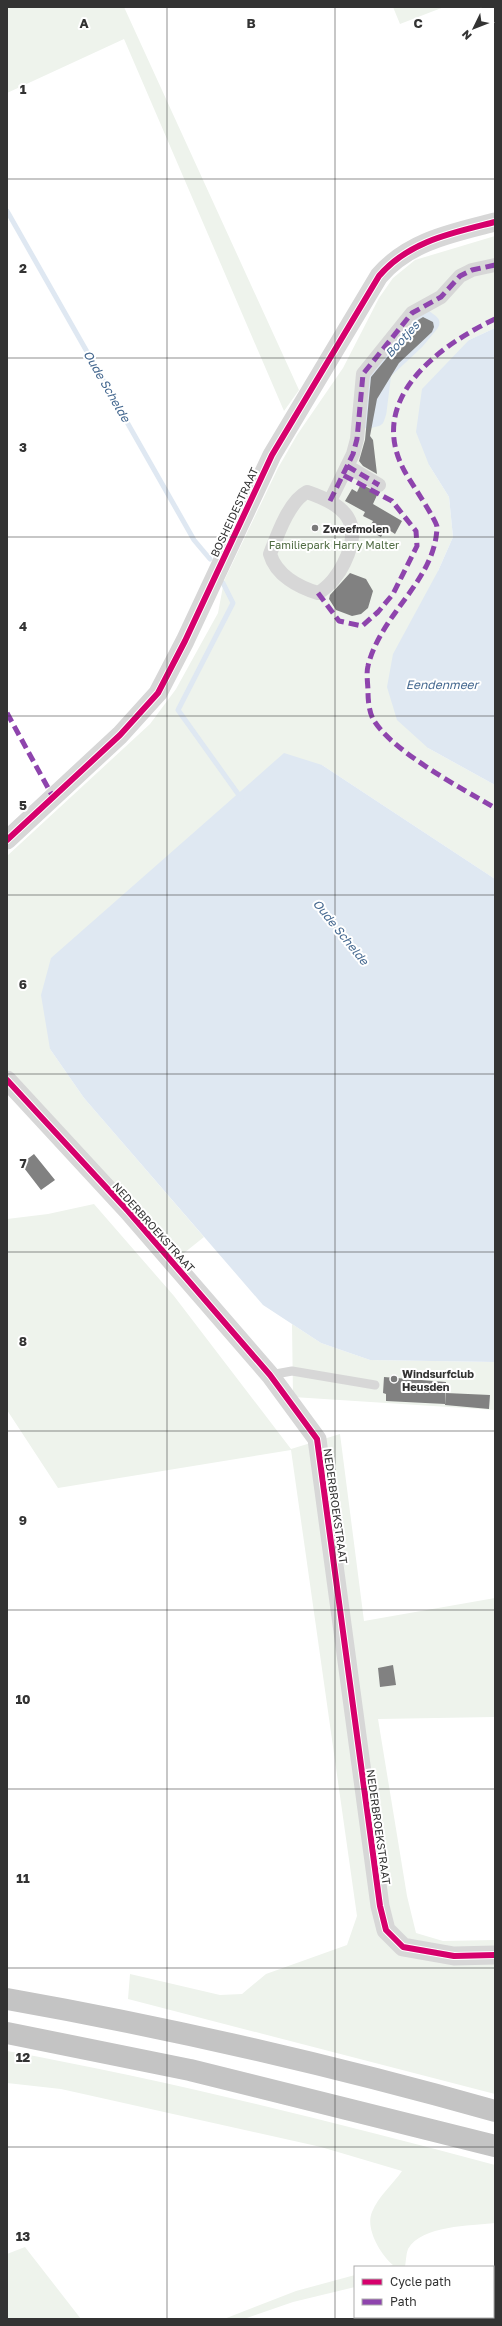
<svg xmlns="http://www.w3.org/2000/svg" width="502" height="2326" font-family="'Golos Text',sans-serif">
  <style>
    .green { fill: #eef3ec }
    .water { fill: #dfe8f2 }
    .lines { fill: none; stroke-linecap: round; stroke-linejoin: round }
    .stream { stroke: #dfe8f2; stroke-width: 5 }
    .canal { stroke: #dfe8f2; stroke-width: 17 }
    .building { fill: #818181 }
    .service { stroke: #d7d7d7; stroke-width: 9 }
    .pedestrian { stroke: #d7d7d7; stroke-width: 14 }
    .minor { stroke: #d7d7d7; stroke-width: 19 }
    .motorway { stroke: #c4c4c4; stroke-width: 22 }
    .quiet { stroke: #8e44ad; stroke-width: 5; stroke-dasharray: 10 5; stroke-linecap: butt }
    .cycleway-casing { stroke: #fff; stroke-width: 8 }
    .cycleway { stroke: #d6006c; stroke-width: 6 }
    .grid { fill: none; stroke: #333; stroke-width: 1; stroke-opacity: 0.55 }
    .poi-dot { fill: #7a7a7a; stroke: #fff; stroke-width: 1.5 }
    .labels { text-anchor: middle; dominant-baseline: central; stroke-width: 4; stroke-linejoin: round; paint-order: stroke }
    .street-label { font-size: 11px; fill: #333; stroke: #fff }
    .poi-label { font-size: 11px; font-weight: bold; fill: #333; stroke: #fff; text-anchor: start }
    .park-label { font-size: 11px; fill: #506c43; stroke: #fff }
    .water-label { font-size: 12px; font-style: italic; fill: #466990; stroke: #fff }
    .grid-label { font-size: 13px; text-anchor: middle; font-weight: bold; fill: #333; stroke: #fff; stroke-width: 4; stroke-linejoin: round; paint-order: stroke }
  </style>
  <rect width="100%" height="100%" fill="#fff"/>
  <!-- green -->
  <path class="green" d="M7,7H124L299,390L284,411L124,39L7,93Z
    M393,7H444L400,24Z
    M495,236V328L469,340L429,465L449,497L453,537L438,571L428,748L495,785V879L322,765L50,1049L84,1098L204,1237L179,1257L7,1069V856L150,724L176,689L218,613L224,581L278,468L297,435L343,368L379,298L393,278L415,260Z
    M94,1204L174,1296L291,1449L340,1434L364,1621L495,1598V1717L378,1719L407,1896L416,1933L443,1941L495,1940V2094L128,1999L130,1974L220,1995L242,1994L266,1974L347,1945L357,1916L291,1450L58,1488L7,1410V1219L48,1214Z
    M292,1324L321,1343L370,1360L495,1362V1410L293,1397Z
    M7,2051C171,2081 334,2122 495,2165V2223C470,2226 422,2225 408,2249C406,2254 406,2261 405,2267H385L393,2265C380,2254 365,2228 372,2212C378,2197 393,2184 402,2171L321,2147L61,2089L7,2083Z
    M25,2247L81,2319H7V2254Z
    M355,2275V2287L293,2302L244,2319H224L296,2291Z"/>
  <!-- water -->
  <path class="water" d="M495,328V785L428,748L397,720L387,687L393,654L438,571L453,537L449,497L429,465L416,432L422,389L469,340Z
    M284,753L322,765L495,879V1362L370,1360L321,1343L263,1305L84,1098L50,1049L41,995L51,958Z"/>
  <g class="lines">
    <!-- stream -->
    <path class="stream" d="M7,211L194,540L210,559
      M223,583L233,603L178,710L241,798"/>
    <!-- canal -->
    <path class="canal" d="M423,317L431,323L416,341L383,372L378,412L376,418L368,420L372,373L413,324Z"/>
  </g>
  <!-- building -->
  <path class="building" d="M423,317L433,322L434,327L432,332L399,363L377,399L370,436L373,440L377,474L363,466L359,461L365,440L371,377L418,320Z
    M361,484L378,493L373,504L402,521L395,534L386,528L381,537L368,530L373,521L363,516L365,512L345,501L352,489L357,492Z
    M350,573L366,579L373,591L368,608L361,614L352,616L336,610L329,599L330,595Z
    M34,1154L55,1180L41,1190L21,1164Z
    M384,1377L446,1382L445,1404L386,1401V1394L383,1393Z
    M446,1393L490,1395L489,1409L445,1405Z
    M393,1665L396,1685L380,1687L378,1668Z"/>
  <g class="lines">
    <!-- service -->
    <path class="service" d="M270,1375L292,1371L375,1385"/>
    <!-- pedestrian -->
    <path class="pedestrian" d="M347,466L379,485
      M307,492C346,505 364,523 344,563C339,574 329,587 318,593C298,587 276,575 270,554C277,536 289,501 307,492Z
      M330,501L353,454L357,439L363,374L412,313L441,297L460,276L472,270L495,265"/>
    <!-- minor -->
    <path class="minor" d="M7,840L120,735L158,693L185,641L272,455L379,276C409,241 452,233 495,222
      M7,1080L128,1211L270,1375L317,1439L380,1906L386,1930L403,1947L454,1956L495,1955"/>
    <!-- motorway -->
    <path class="motorway" d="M7,1999C171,2028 335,2066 495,2111
      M7,2033L190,2070L495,2146"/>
    <!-- quiet -->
    <path class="quiet" d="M495,319C438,346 365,400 405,472C410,481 437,521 437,527C436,561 414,586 395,613C384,628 372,648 368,666C366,674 368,684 368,692C368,700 369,711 373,719C391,751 463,789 495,808
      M347,466L379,485
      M330,501L353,454L357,439L363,374L412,313L441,297L460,276L472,270L495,265
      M318,593L339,621L362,626L378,612L393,594L417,546L416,531L392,501L343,475
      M7,713L53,797"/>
    <defs>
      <path id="cycleway" d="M7,840L120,735L158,693L185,641L272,455L379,276C409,241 452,233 495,222
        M7,1080L128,1211L270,1375L317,1439L380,1906L386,1930L403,1947L454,1956L495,1955"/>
    </defs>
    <!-- cycleway casing -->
    <use href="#cycleway" class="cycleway-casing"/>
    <!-- cycleway -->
    <use href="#cycleway" class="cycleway"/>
  </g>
  <!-- grid -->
  <path class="grid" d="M167,7V2319M335,7V2319M7,179H495M7,358H495M7,537H495M7,716H495M7,895H495M7,1074H495M7,1252H495M7,1431H495M7,1610H495M7,1789H495M7,1968H495M7,2147H495"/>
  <!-- markers -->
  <g class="poi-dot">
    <circle cx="315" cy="528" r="4"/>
    <circle cx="394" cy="1379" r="4"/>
  </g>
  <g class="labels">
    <!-- street labels -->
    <g class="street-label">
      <text transform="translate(234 512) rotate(-65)">BOSHEIDESTRAAT</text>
      <text transform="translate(154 1227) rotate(48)">NEDERBROEKSTRAAT</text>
      <text transform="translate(336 1506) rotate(82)">NEDERBROEKSTRAAT</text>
      <text transform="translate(379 1827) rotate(82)">NEDERBROEKSTRAAT</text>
    </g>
    <!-- poi labels -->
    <g class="poi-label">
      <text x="323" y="528">Zweefmolen</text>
      <text x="402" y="1373">Windsurfclub<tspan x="402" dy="13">Heusden</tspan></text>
    </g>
    <!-- park labels -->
    <g class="park-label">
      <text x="334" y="544">Familiepark Harry Malter</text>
    </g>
    <!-- water labels -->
    <g class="water-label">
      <text transform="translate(402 339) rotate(-48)">Bootjes</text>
      <text transform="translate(107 386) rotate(60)">Oude Schelde</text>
      <text x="442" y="684">Eendenmeer</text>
      <text transform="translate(341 932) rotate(51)">Oude Schelde</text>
    </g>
  </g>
  <g class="grid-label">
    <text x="84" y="28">A</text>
    <text x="251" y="28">B</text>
    <text x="418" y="28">C</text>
    <text x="23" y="94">1</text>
    <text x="23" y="273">2</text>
    <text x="23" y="452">3</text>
    <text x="23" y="631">4</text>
    <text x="23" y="810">5</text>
    <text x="23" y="989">6</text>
    <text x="23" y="1168">7</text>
    <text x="23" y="1346">8</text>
    <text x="23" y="1525">9</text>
    <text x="23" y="1704">10</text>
    <text x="23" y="1883">11</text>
    <text x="23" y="2062">12</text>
    <text x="23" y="2241">13</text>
  </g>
  <!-- border -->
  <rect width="502" height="2326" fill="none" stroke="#333333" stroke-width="16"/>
  <!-- legend -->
  <rect x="354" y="2266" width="140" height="52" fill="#ffffff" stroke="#adadad"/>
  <rect x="362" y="2279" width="20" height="6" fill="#d6006c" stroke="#adadad"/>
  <text x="390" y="2286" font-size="12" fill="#333333">Cycle path</text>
  <rect x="362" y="2299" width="20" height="6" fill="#8e44ad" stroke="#adadad"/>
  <text x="390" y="2306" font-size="12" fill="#333333">Path</text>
  <!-- north arrow -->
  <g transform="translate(474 28) rotate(227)" stroke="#ffffff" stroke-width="3" paint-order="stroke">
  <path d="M0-3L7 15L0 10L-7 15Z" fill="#333333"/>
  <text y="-6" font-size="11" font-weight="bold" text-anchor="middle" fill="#333333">N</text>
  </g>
</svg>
